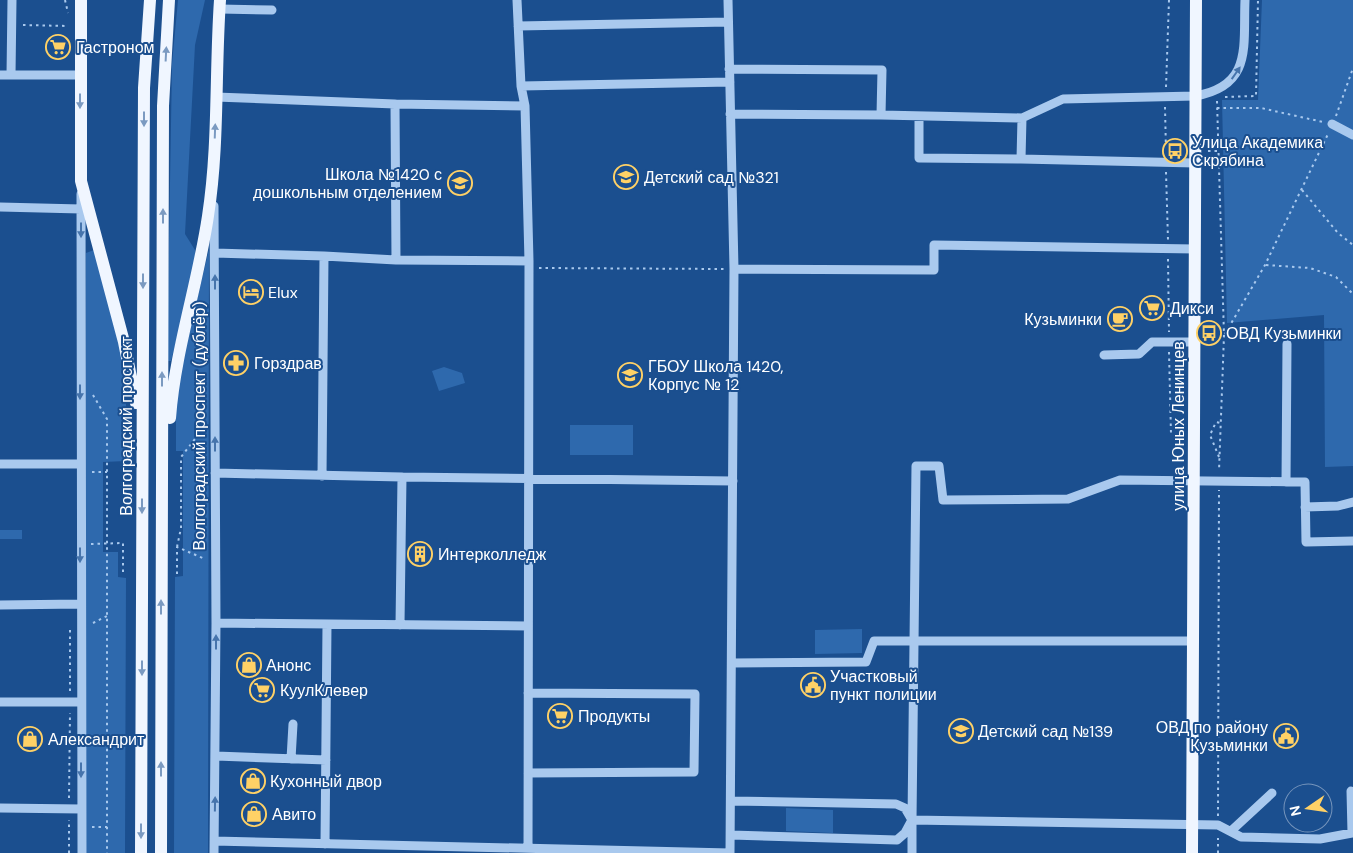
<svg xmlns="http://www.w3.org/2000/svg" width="1353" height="853" font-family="'DM Sans',sans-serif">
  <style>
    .green { fill: #2e69ad }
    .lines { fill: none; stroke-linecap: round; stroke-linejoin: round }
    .path { stroke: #a9c9ee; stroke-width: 2; stroke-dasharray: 2.5 4; stroke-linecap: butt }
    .minor { stroke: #a9c9ee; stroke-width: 9 }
    .major { stroke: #f0f6ff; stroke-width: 12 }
    .oneway { fill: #7b9ac1 }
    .oneway2 { fill: #4674ac }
    .labels { text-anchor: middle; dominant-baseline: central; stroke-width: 4; stroke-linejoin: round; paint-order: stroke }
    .poi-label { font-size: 16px; fill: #fff; stroke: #1b4f8f; text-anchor: start }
    .street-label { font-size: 16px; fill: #fff; stroke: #1b4f8f }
  </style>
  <rect width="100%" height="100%" fill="#1b4f8f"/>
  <!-- green -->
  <path class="green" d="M178,0H205L195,45L185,234L195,250V268L171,361H167L172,64Z
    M1262,0H1353V466L1325,467L1324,315L1227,323L1222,100H1258Z
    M209,249L208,853H174L175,577L183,576V451H176V389Z
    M94,250L123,354L126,378V461L103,462V552H118V577L126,578L125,853H85L86,253Z
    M444,367L462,373L465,383L439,391L432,371Z
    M570,425H633V455H570Z
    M0,530H22V539H0Z
    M862,629V653L815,654V630Z
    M786,808L833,810V833L786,831Z"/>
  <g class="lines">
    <!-- path -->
    <path class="path" d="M65,0L68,13
      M23,25L68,26
      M1166,87L1169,0
      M1225,97L1256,96L1258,0
      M1217,101L1224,335L1219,471
      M1165,107L1166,152
      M1217,108H1261L1323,122
      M1336,116L1353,68
      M1208,151H1218
      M1166,172L1168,240
      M1302,190L1338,233L1353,245
      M1168,259L1169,332
      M1266,265L1310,268L1336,277L1353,294
      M539,268L724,269
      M1225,334L1265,265L1328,134
      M1169,352L1171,434
      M93,395L107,419V853
      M1219,457L1210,435L1216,422L1221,423
      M92,472H107
      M91,544L123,543V575
      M177,547L181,528V457L205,426
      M177,574V547L205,559
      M93,623L107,616
      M70,691V628
      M69,798L70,713
      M1218,816L1219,490
      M92,827H107
      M69,853V820
      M1218,853V838"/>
    <!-- minor -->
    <path class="minor" d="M728,0L734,269L730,853
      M220,9L272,10
      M518,26L728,22
      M729,69L882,70L881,115L1022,118
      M0,75H80
      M11,75L12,0
      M521,86L730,82
      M216,97L395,104L396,260L324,256
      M395,104L525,106L521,86L517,0
      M525,106L529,261
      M730,114L881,115
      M919,116V158L1021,159
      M1332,124L1353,135
      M1195,163L1021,159L1022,118L1063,99L1195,96C1253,86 1243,46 1245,0
      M81,194L82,853
      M214,206L216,623L214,853
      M0,207L81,209
      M215,253L324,256L322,476
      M396,260L529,261L528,853
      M734,269L934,270V245L1195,249
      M1104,355L1139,354L1152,342H1195
      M0,464H80
      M215,473L402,477L400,625
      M402,477L733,481
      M1286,482L1287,344
      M1305,507L1338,506L1353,502
      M0,605L80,604
      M216,623L528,626
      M732,663L866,662L874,641H1193
      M0,702H81
      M216,756L326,760
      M291,759L293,724
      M528,773L694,772L695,694L528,693
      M0,808L81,809
      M912,820L916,466H939L943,500L1068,499L1120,480L1305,482L1306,542L1353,541
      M1231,831L1272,793
      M731,835L897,840L905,833L912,820L905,808L896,804L731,801
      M214,841L730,853
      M325,844L327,625
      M912,853V820L1218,825L1241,837L1320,839L1352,833L1351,791"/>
    <!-- major -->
    <path class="major" d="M81,0V181L124,342L136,403
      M170,418C175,350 198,284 208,216C219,145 215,72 220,0
      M141,853L144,88L150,0
      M161,853L163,106L169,0
      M1192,853L1196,0"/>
  </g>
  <!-- one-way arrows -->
  <defs><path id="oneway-solid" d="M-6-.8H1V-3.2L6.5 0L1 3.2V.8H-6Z" transform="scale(1.25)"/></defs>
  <g class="oneway">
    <use href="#oneway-solid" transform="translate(166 54) rotate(-87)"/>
    <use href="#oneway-solid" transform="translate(80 101) rotate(90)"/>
    <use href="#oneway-solid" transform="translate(144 119) rotate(90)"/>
    <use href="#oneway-solid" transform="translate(215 131) rotate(-88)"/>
    <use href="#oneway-solid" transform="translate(163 216) rotate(-90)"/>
    <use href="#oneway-solid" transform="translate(143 281) rotate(90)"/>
    <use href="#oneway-solid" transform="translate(162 379) rotate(-90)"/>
    <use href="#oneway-solid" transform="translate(142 506) rotate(90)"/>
    <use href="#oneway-solid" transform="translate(161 607) rotate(-90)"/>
    <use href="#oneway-solid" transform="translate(142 668) rotate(90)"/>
    <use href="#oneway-solid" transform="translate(161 769) rotate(-90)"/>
    <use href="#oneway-solid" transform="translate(141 831) rotate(90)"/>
  </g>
  <g class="oneway2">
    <use href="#oneway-solid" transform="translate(1236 73) rotate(-55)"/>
    <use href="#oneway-solid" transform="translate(81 230) rotate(90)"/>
    <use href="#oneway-solid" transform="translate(215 282) rotate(-90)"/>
    <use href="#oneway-solid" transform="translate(80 392) rotate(90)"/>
    <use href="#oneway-solid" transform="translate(215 444) rotate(-90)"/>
    <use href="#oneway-solid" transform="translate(80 555) rotate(90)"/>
    <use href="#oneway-solid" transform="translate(216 642) rotate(-90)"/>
    <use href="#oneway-solid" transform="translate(81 770) rotate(90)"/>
    <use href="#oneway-solid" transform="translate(215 804) rotate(-89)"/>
  </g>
  <!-- icons -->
  <defs>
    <symbol id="supermarket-ring" viewBox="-11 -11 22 22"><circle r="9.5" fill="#1b4f8f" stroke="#ffd166" stroke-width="1.5"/><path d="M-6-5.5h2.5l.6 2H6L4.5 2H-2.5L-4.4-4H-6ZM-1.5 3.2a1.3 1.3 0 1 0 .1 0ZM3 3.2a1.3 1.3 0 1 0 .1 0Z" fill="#ffd166"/></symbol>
    <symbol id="bus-ring" viewBox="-11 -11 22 22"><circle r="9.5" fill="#1b4f8f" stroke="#ffd166" stroke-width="1.5"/><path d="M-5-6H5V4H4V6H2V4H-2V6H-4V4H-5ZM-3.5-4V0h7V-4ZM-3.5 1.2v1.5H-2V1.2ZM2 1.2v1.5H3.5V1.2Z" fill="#ffd166"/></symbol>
    <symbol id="school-ring" viewBox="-11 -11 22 22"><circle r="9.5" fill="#1b4f8f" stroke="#ffd166" stroke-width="1.5"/><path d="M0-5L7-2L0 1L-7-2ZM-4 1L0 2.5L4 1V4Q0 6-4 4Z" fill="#ffd166"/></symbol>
    <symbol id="hotel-ring" viewBox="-11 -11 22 22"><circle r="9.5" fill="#1b4f8f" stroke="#ffd166" stroke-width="1.5"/><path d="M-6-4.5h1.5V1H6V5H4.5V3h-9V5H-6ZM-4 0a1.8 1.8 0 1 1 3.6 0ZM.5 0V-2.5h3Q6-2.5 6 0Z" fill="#ffd166"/></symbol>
    <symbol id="cafe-ring" viewBox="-11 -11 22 22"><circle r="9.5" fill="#1b4f8f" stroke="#ffd166" stroke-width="1.5"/><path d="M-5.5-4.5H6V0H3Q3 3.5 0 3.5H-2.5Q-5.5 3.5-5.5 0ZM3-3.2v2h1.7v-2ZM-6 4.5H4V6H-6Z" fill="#ffd166"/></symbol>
    <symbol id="pharmacy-ring" viewBox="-11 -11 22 22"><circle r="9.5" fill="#1b4f8f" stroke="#ffd166" stroke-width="1.5"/><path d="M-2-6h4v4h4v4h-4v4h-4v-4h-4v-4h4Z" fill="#ffd166"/></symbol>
    <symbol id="building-ring" viewBox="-11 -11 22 22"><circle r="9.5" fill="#1b4f8f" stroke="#ffd166" stroke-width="1.5"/><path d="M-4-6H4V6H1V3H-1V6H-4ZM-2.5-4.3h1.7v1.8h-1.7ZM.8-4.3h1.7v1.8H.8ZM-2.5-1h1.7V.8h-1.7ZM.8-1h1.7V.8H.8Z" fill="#ffd166"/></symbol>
    <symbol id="shop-ring" viewBox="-11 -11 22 22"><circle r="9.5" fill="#1b4f8f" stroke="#ffd166" stroke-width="1.5"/><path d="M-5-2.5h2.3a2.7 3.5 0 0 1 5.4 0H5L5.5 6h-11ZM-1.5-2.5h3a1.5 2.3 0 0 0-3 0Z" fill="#ffd166"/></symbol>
    <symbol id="civic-ring" viewBox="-11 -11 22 22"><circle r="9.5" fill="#1b4f8f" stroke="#ffd166" stroke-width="1.5"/><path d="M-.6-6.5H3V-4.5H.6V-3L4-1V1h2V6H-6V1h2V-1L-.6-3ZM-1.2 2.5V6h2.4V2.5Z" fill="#ffd166"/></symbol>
  </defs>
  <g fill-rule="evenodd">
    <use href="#supermarket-ring" x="44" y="33" width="28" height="28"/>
    <use href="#bus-ring" x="1161" y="137" width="28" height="28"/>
    <use href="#school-ring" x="612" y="163" width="28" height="28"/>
    <use href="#school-ring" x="446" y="169" width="28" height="28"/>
    <use href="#hotel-ring" x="237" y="278" width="28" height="28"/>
    <use href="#supermarket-ring" x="1138" y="294" width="28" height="28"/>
    <use href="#cafe-ring" x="1106" y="305" width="28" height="28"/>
    <use href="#bus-ring" x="1195" y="319" width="28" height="28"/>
    <use href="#pharmacy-ring" x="222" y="349" width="28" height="28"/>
    <use href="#school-ring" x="616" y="361" width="28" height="28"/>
    <use href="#building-ring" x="406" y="540" width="28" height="28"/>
    <use href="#shop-ring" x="235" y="651" width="28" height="28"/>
    <use href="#civic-ring" x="799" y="671" width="28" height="28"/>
    <use href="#supermarket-ring" x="248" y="676" width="28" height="28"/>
    <use href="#supermarket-ring" x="546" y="702" width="28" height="28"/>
    <use href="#school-ring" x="947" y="717" width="28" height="28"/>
    <use href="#civic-ring" x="1272" y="722" width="28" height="28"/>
    <use href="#shop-ring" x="16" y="725" width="28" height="28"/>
    <use href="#shop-ring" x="239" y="767" width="28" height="28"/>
    <use href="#shop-ring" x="240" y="800" width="28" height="28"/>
  </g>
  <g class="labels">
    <!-- poi labels -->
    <g class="poi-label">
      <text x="76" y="47">Гастроном</text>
      <text x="1192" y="142">Улица Академика<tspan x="1192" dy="18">Скрябина</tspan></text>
      <text x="442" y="174" text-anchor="end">Школа №1420 с<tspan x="442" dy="18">дошкольным отделением</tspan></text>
      <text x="644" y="177">Детский сад №321</text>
      <text x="268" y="292">Elux</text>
      <text x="1170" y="308">Дикси</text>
      <text x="1102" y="319" text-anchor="end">Кузьминки</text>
      <text x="1226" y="333">ОВД Кузьминки</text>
      <text x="254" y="363">Горздрав</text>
      <text x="648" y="366">ГБОУ Школа 1420,<tspan x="648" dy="18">Корпус № 12</tspan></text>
      <text x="438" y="554">Интерколледж</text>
      <text x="266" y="665">Анонс</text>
      <text x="830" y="676">Участковый<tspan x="830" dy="18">пункт полиции</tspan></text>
      <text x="280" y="690">КуулКлевер</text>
      <text x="578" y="716">Продукты</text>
      <text x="1268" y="727" text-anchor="end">ОВД по району<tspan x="1268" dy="18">Кузьминки</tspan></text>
      <text x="978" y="731">Детский сад №139</text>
      <text x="48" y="739">Александрит</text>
      <text x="270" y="781">Кухонный двор</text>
      <text x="272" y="814">Авито</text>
    </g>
    <!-- street labels -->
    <g class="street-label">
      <text transform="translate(126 426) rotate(-90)">Волгоградский проспект</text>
      <text transform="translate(199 426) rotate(-90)">Волгоградский проспект (дублёр)</text>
      <text transform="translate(1178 426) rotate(-90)">улица Юных Ленинцев</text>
    </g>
  </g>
  <!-- north arrow -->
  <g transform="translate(1308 808) rotate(257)"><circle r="24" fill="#1b4f8f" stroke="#7695bc"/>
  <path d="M0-4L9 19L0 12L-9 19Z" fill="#ffd166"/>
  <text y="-8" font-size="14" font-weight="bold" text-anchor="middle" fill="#ffffff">N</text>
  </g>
</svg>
